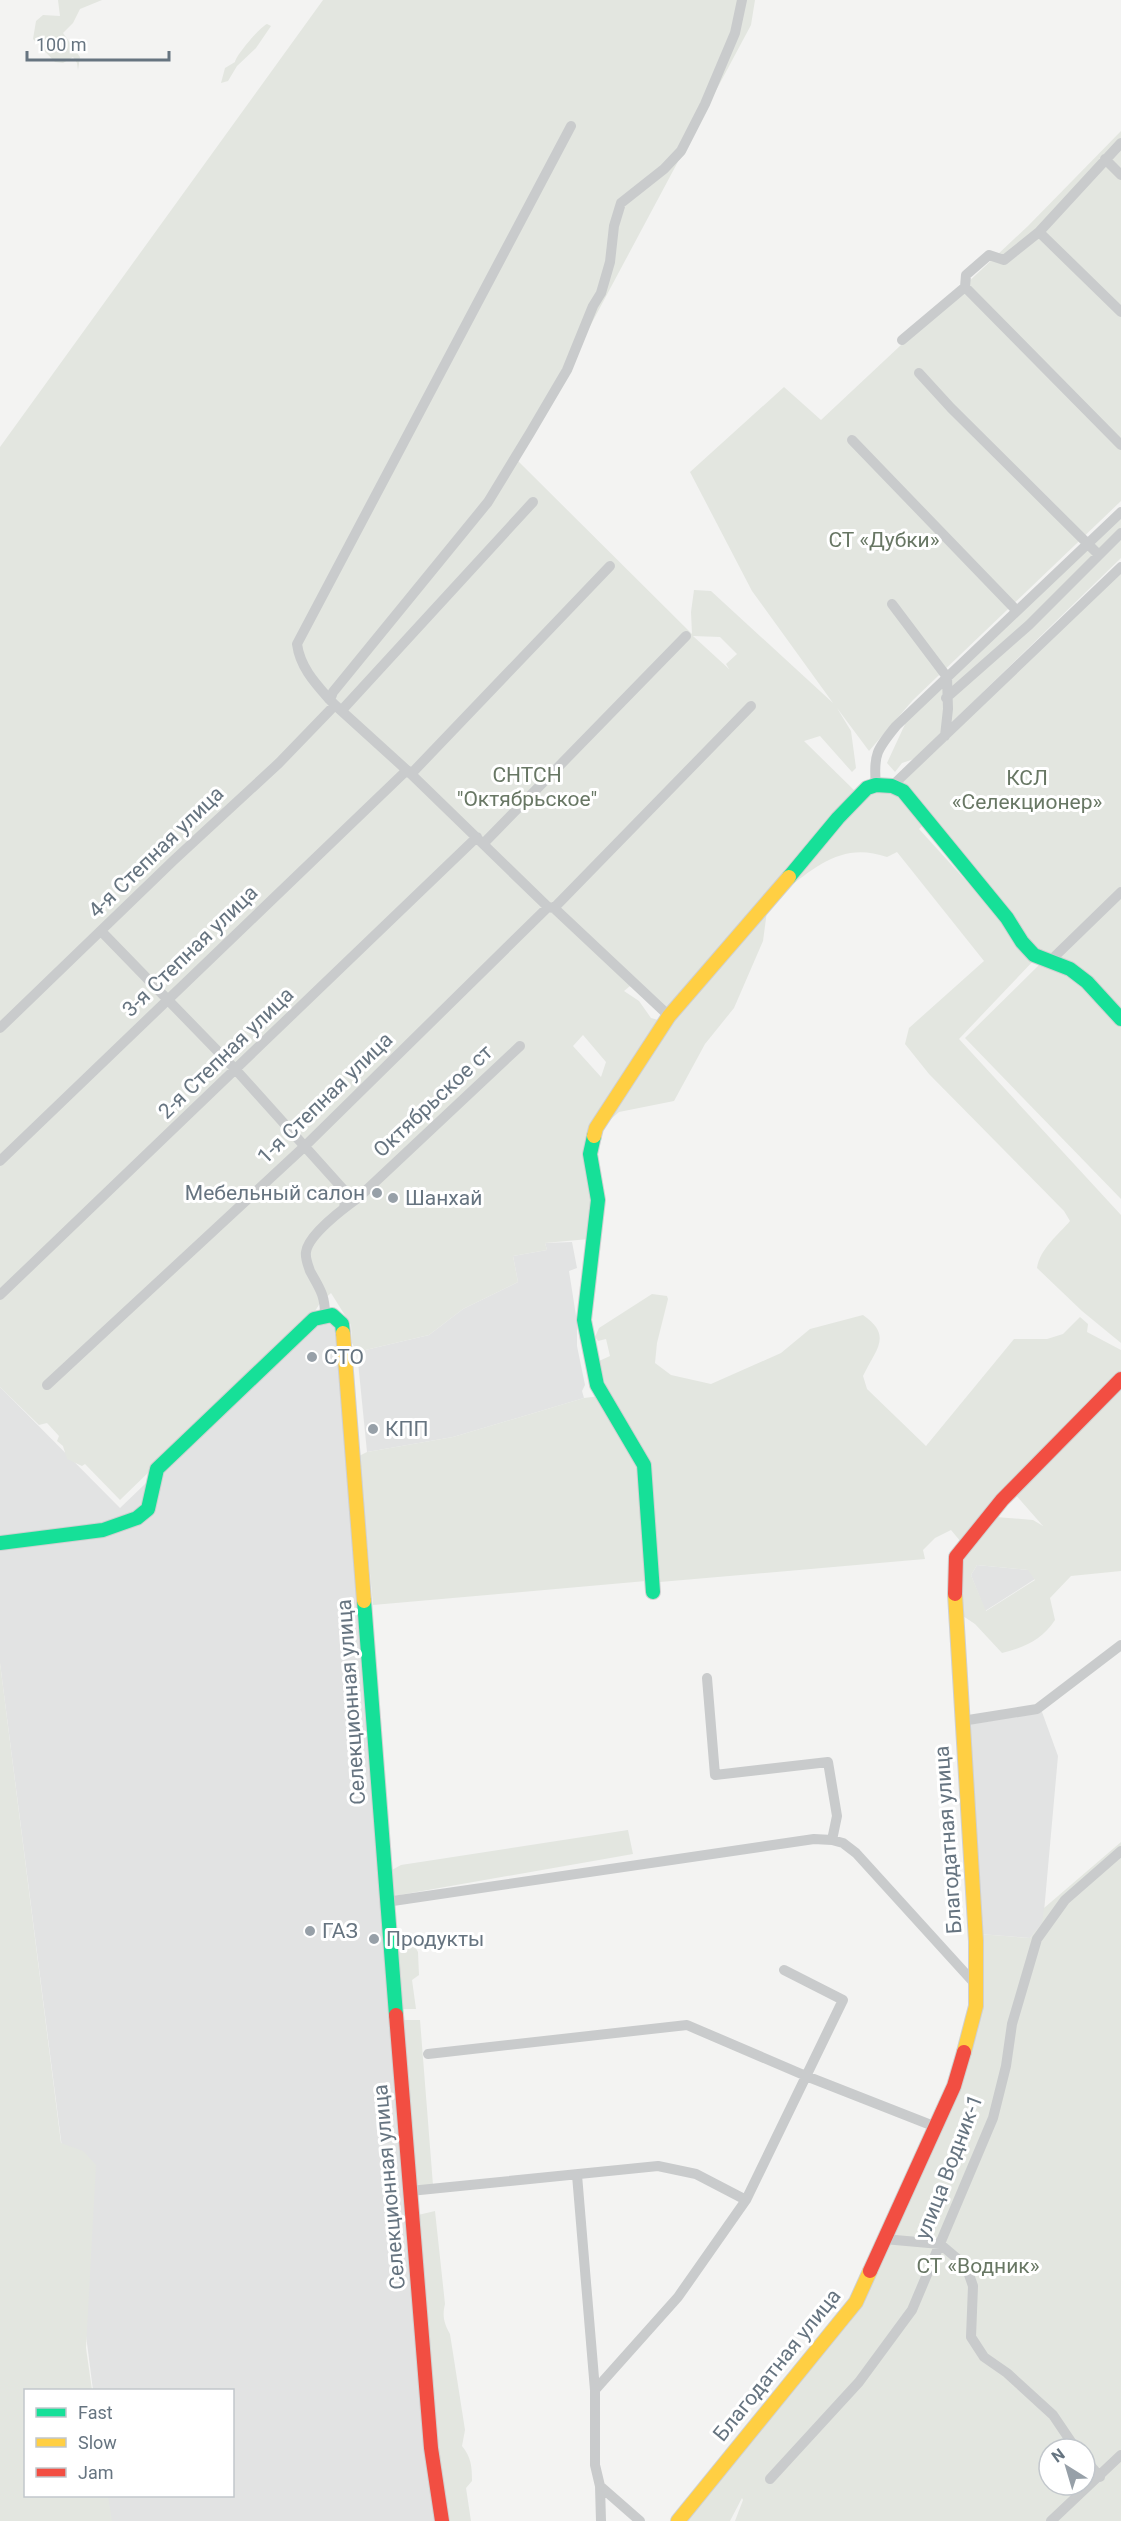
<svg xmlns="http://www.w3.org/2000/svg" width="1121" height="2521" font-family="Roboto,sans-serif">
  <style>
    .built { fill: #e2e3e3 }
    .green { fill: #e3e6e0; fill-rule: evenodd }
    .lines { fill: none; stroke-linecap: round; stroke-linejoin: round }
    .fast-casing { stroke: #cfd0d0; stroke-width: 16 }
    .slow-casing { stroke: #cfd0d0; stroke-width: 16 }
    .jam-casing { stroke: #cfd0d0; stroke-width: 16 }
    .street { stroke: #c9cbcc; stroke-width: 10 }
    .fast { stroke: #16e098; stroke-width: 14 }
    .slow { stroke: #ffcf43; stroke-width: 14 }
    .jam { stroke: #f24e42; stroke-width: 14 }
    .poi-dot { fill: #97a0a8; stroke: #fff; stroke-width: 2 }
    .labels { text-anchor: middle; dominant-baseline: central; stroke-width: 6; stroke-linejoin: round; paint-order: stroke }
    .park-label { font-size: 21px; fill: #687764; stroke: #fff }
    .street-label { font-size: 21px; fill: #667480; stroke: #fff }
    .poi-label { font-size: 21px; fill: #667480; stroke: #fff; text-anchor: start }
  </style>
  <rect width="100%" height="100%" fill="#f3f3f2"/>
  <!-- built -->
  <path class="built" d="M572,1242L577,1268L569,1271L577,1322V1346L585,1385L582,1391L584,1398L453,1437L367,1452L357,1352L429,1335L463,1309L518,1282L513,1256L547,1250L545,1243Z
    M334,1318L442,2521H111L107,2496H232V2390H93L0,1663V1387L120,1508L315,1321Z
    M977,1565L1029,1570L1035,1579L985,1611L971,1575Z
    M1042,1712L1058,1756L1043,1923L1030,1938L979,1934L967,1725Z"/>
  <!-- green -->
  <path class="green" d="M58,0H102L80,9L73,23L63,33L80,57L78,70L77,63L73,57L63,63L55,62L33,39L36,21L43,15L60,16Z
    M323,0H755L751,25L518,461L692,634L691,612L694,590L711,591L833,703L752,591L690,472L784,387L821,420L1028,226L1121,131V501L913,700L869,751L837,708L851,731L856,768L852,772L820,736L804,741L856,792L665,1017L630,986L624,991L639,1001L651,1018L662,1021L594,1127L595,1200L589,1239L545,1243L547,1250L513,1256L518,1282L463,1309L429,1335L357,1352L352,1343L351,1325L331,1293L320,1303L312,1316L288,1337L120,1500L85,1464L82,1466L67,1459L63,1446L57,1441L59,1436L47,1423L39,1425L0,1387V447ZM693,636L720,637L737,654L726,664L729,669ZM583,1035L606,1062L601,1077L573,1046Z
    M267,24L271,26L256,48L237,66L228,81L221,83L225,68L235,62C236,55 260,27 267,24Z
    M1121,515V558L914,759L902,763L895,772L887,763L906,722Z
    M1121,564V1199L965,1038L1041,963L1037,957L959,1039L1121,1215V1343L1082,1311L1037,1268C1040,1249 1058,1235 1070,1221L1064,1211L929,1074L905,1044L909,1028L984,961L897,852L887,857C844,842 818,865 785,890L869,791L900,794L925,823L919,829L1010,929L900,785Z
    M767,911L763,941L734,1008L705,1044L674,1101L619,1112L603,1126L673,1018Z
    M652,1294L667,1296L668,1299L657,1343L655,1363L671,1375L711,1384L781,1353L810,1329L863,1315C893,1336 876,1349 863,1376L867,1389L926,1446L1014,1339H1047L1063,1334L1080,1317L1088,1324L1087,1332L1121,1350V1375L961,1542L951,1530L935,1538L923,1550L925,1559L660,1582L656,1580L648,1465L608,1394L599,1361L610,1356L606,1339L598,1341L595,1337L599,1328Z
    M1121,1388V1571L1071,1576L1050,1598L1055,1620C1042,1640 1025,1647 1002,1653L975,1624L960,1614V1560L996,1517L1033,1520L1043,1526L1015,1494ZM977,1565L1028,1570L1035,1580L986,1611L971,1575Z
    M600,1396L640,1472L646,1581L373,1605L359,1456L367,1452L453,1437L584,1398Z
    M0,1663L61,2143L83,2151L96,2165L86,2348L92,2390H26V2496H108L112,2521H0Z
    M628,1830L633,1854L394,1896L390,1871L401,1865Z
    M1121,1842V2521H735L743,2500L742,2498L730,2521H687L792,2389L850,2322L864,2298L971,2045L979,1934L1030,1938L1042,1923L1044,1908ZM1049,2449H1085V2485H1049Z
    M413,1943L418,1952L419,1975L412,1980L416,2009H402L397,1945Z
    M403,2020H420L433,2185L416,2186Z
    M435,2211L445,2304C442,2316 444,2323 450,2334L465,2430L462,2446C471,2457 472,2466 472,2481L466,2488L471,2521H450L439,2457L418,2215Z"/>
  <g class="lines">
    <defs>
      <path id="fast" d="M789,877L838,818L867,788L876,785L892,786L903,791L1007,918L1022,942L1034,955L1070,969L1087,982L1121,1019
        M594,1136L590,1154L598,1200L584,1320L597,1385L644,1465L653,1592
        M0,1543L103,1530L137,1518L148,1509L157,1469L314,1319L332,1315L342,1324L343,1333
        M364,1601L396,2015"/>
      <path id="slow" d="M594,1136L596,1128L669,1016L789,877
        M343,1333L364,1601
        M955,1594L976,1941V2006L964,2052
        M678,2521L856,2302L870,2271"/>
      <path id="jam" d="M955,1594L956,1557L1002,1500L1121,1379
        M396,2015L431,2448L442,2521
        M870,2271L954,2086L964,2052"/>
    </defs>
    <!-- fast casing -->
    <use href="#fast" class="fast-casing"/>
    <!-- slow casing -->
    <use href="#slow" class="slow-casing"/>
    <!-- jam casing -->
    <use href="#jam" class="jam-casing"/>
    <!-- street -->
    <path class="street" d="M1105,159L1121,175
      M1039,232L1121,312
      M965,287L966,275L989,255L1004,260L1039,232L1121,143
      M902,340L965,287L1121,445
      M919,373L951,408L1099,555
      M852,440L1016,610
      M892,604L947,677L948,709L945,736
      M946,698L1029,625L1121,533
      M330,700C315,683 300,667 297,644L571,126
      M335,705L330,700L333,692L488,502L530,433L567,370L593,306L601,293L610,262L614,226L621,203L664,169L681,151L705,104L735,33L742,0
      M342,710L533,502
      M411,774L610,566
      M876,785C873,755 877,749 896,726L1121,512
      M892,786L1121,567
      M484,843L686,636
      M554,908L751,706
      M101,931L236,1070L343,1189L346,1195L344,1208
      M1049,962L1121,892
      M0,1028L174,860L279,763L335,705L411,774L548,907L554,908L669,1016
      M0,1161L407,770
      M0,1295L477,837
      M325,1315C325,1294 319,1288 310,1271C308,1265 305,1258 306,1252C308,1235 344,1208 358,1198L520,1046
      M47,1385L305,1146L548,907
      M707,1678L715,1775L828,1762L837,1816L832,1840
      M962,1721L1037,1709L1121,1645
      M386,1902L814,1839L832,1840L843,1843L856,1853L976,1985
      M428,2054L687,2025L806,2076L936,2127
      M577,2175L595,2390V2465L600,2486L640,2521
      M410,2191L658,2166L696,2174L746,2200
      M884,2239L940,2244L966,2266L973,2286L971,2337L984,2357L1007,2373L1053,2415L1076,2449
      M595,2390L678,2297L746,2200L843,2000L784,1970
      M1085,2459L1100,2477
      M770,2479L859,2382L912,2310L993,2118L1006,2066L1012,2024L1037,1939L1065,1900L1121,1851
      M600,2486L601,2521
      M1051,2521L1121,2455"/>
    <!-- fast -->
    <use href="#fast" class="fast"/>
    <!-- slow -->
    <use href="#slow" class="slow"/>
    <!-- jam -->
    <use href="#jam" class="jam"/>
  </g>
  <!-- markers -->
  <g class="poi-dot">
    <circle cx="377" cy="1193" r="6"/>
    <circle cx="393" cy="1198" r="6"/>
    <circle cx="312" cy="1357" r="6"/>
    <circle cx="373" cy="1429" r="6"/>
    <circle cx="310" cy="1931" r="6"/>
    <circle cx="374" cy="1939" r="6"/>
  </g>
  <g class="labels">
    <!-- park labels -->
    <g class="park-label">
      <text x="884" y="540">СТ «Дубки»</text>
      <text x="527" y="775">СНТСН<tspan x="527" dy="24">"Октябрьское"</tspan></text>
      <text x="1027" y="778">КСЛ<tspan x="1027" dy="24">«Селекционер»</tspan></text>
      <text x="978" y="2266">СТ «Водник»</text>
    </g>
    <!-- street labels -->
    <g class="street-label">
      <text transform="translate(156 852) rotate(-44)">4-я Степная улица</text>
      <text transform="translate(190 951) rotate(-44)">3-я Степная улица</text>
      <text transform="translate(226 1053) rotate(-44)">2-я Степная улица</text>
      <text transform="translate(325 1098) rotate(-44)">1-я Степная улица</text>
      <text transform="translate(433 1101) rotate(-43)">Октябрьское ст</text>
      <text transform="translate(351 1702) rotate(-94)">Селекционная улица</text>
      <text transform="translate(948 1840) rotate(-94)">Благодатная улица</text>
      <text transform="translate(949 2167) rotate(-69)">улица Водник-1</text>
      <text transform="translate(389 2187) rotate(-95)">Селекционная улица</text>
      <text transform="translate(777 2365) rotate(-51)">Благодатная улица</text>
    </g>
    <!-- poi labels -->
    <g class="poi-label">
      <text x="365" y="1193" text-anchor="end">Мебельный салон</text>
      <text x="405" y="1198">Шанхай</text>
      <text x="324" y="1357">СТО</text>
      <text x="385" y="1429">КПП</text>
      <text x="322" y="1931">ГАЗ</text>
      <text x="386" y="1939">Продукты</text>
    </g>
  </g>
  <!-- legend -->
  <rect x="24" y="2389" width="210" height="108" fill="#ffffff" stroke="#c2c7cc" stroke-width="1.5"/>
  <rect x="36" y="2408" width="30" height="9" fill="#16e098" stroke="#c2c7cc" stroke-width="1.5"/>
  <text x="78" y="2419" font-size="18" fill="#667480">Fast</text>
  <rect x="36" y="2438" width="30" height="9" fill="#ffcf43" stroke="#c2c7cc" stroke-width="1.5"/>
  <text x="78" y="2449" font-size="18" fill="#667480">Slow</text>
  <rect x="36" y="2468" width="30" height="9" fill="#f24e42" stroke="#c2c7cc" stroke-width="1.5"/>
  <text x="78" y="2479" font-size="18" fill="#667480">Jam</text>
  <!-- north arrow -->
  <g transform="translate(1067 2467) rotate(323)"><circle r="28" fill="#ffffff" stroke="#c2c7cc" stroke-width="1.5"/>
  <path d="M0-4.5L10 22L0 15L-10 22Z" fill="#97a0a8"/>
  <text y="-9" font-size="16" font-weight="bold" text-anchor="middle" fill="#667480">N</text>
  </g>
  <!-- scale -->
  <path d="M27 51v9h142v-9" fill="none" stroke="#667480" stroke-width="3"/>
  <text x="36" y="51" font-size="18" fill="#667480" stroke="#ffffff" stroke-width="4.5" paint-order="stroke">100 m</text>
</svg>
